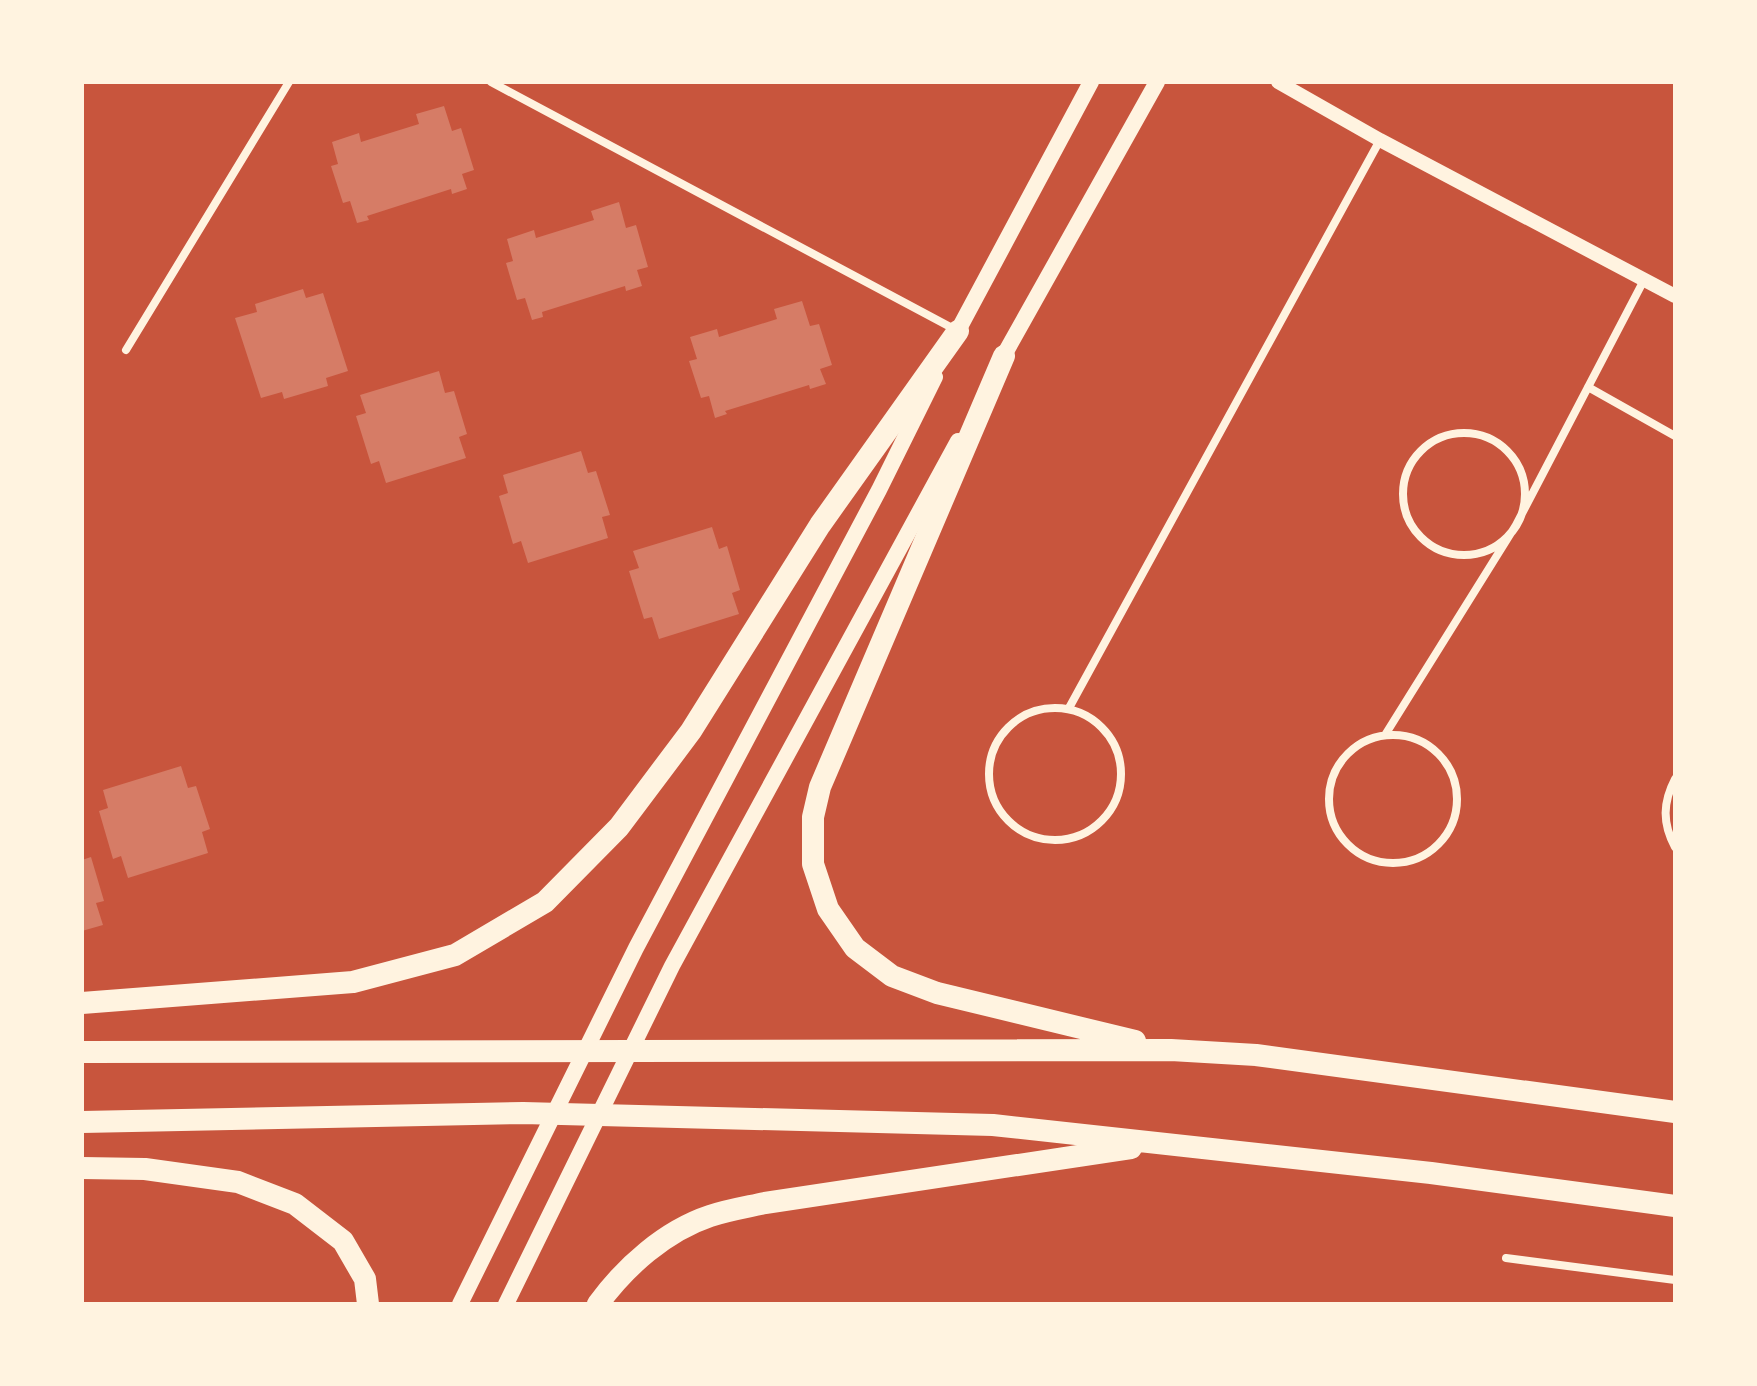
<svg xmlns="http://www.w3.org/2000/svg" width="1757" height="1386" font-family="'IBM Plex Sans',sans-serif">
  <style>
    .building { fill: #d67c66 }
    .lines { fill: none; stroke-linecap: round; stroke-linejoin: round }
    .minor { stroke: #fff3e0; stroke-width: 8 }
    .tertiary { stroke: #fff3e0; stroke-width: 14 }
    .secondary { stroke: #fff3e0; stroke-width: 16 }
    .trunk { stroke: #fff3e0; stroke-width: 22 }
  </style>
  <rect width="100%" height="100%" fill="#c8553d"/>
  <!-- building -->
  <path class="building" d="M444,106L452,131L461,128L474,170L462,174L467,189L452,194L451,189L367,216L369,220L357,223L350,201L343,203L331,166L338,164L332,142L359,133L361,142L419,124L416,114Z
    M619,202L626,228L636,225L648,267L637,270L642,286L626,291L625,286L542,312L543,317L532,320L525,298L517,300L506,263L513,261L507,239L534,230L536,238L594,220L591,211Z
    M303,289L306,298L323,293L348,371L326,378L328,386L284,399L282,392L261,398L235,318L257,312L255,304Z
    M802,301L810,326L819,324L832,365L820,369L826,384L810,389L809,385L725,411L727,414L715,418L709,396L701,398L689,361L697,359L690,337L717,329L719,337L777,319L774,309Z
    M439,371L445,393L454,391L467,434L459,437L466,458L386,483L379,461L371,464L356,416L366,413L360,395Z
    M581,451L588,473L596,471L610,515L602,517L608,538L528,563L521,541L513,544L499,496L508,493L503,475Z
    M712,527L719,549L727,546L740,590L732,593L739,614L659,639L652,617L644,619L629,571L639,568L633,551Z
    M181,766L188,788L196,786L210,829L202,832L208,853L128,878L121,856L113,859L99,811L108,808L103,790Z
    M91,857L104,901L96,903L103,925L82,931V860Z"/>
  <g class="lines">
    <!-- minor -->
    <path class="minor" d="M491,82L956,330
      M126,350L289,82
      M1588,387L1675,436
      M1403 494a61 61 0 1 1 122 0a61 61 0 1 1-122 0Z
      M989 774a66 66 0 1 1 132 0a66 66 0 1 1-132 0Z
      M1069,708L1380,140
      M1329 799a64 64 0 1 1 128 0a64 64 0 1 1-128 0Z
      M1385,735L1516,525L1644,280
      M1675,779C1663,802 1662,823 1675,847
      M1506,1258L1675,1280"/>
    <!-- tertiary -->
    <path class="tertiary" d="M1278,82L1380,140L1675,296"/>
    <!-- secondary -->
    <path class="secondary" d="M954,338L1091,82
      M999,364L1157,82
      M460,1304L636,948L879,490L935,377
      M506,1304L672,966L958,441"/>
    <!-- trunk -->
    <path class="trunk" d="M1004,356L820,787L813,817V864L828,909L855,948L892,976L937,993L1135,1041
      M82,1003L353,982L455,955L545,902L619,827L691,731L820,525L958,331
      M82,1052L1171,1050L1256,1055L1675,1112
      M82,1122L523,1113L993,1125L1431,1173L1675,1206
      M82,1168L145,1169L238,1182L295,1204L343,1241L365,1279L368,1304
      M598,1304C625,1267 665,1231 710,1216C728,1210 747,1207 765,1203L1131,1148"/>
  </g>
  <!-- border -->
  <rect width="1757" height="1386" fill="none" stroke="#fff3e0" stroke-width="168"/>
</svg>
